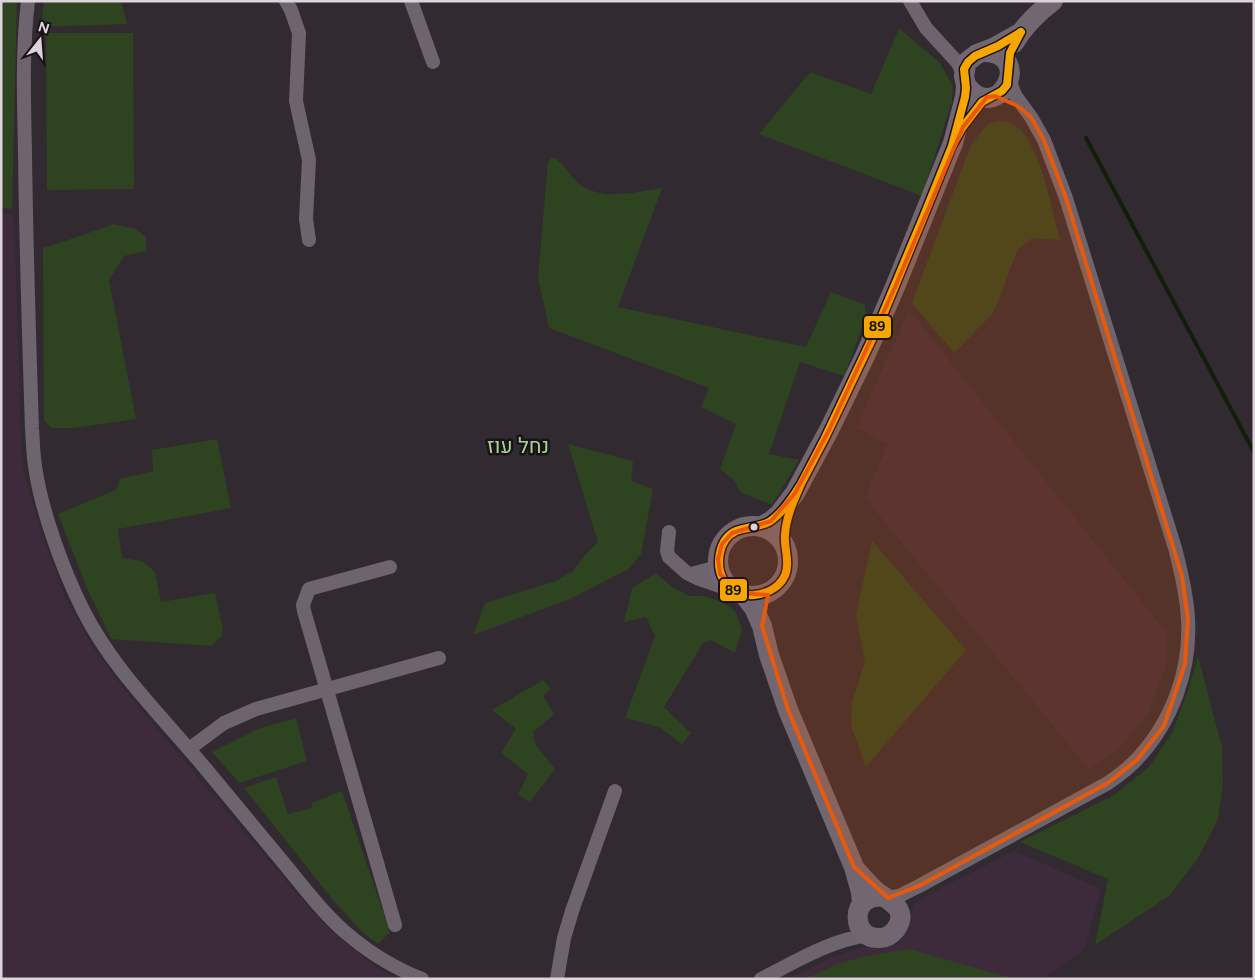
<svg xmlns="http://www.w3.org/2000/svg" width="1255" height="980" font-family="Figtree,Heebo,sans-serif">
  <style>
    .built { fill: #3d2b3b }
    .green { fill: #2e431f }
    .lines { fill: none; stroke-linecap: round; stroke-linejoin: round }
    .stream { stroke: #111e09; stroke-width: 4 }
    .street { stroke: #6e646d; stroke-width: 14 }
    .secondary { stroke: #726670; stroke-width: 20 }
    .bus-1-casing { stroke: #191217; stroke-width: 11 }
    .bus-1 { stroke: #f7a600; stroke-width: 8 }
    .marked { fill: #e8590c; fill-opacity: 0.2; stroke: #e8590c; stroke-width: 4; stroke-linejoin: round }
    .bus-dot { fill: #ddd4db; stroke: #191217; stroke-width: 2 }
    .labels { text-anchor: middle; dominant-baseline: central; stroke-width: 5; stroke-linejoin: round; paint-order: stroke }
    .quarter-label { font-size: 21px; fill: #a8d290; stroke: #191217 }
    .line-badge { stroke: #191217; stroke-width: 2 }
    .pale-badge-label { font-size: 14px; text-anchor: middle; font-weight: bold; fill: #111 }
  </style>
  <rect width="100%" height="100%" fill="#322a31"/>
  <!-- built -->
  <path class="built" d="M1,213L14,214L21,443L24,474L44,540L67,602L96,652L127,693L296,893L329,929L376,968L398,979H1Z
    M909,310L1166,632V667L1148,712L1124,744L1089,769L865,498L888,444L856,428Z
    M1014,851L1101,889L1084,950L1042,979H787L828,959L848,952L864,947L882,948L898,944L908,929L911,913L914,904L927,895Z"/>
  <!-- green -->
  <path class="green" d="M1,1H17L12,209L1,208Z
    M44,1H121L127,24L41,27Z
    M899,28L940,63L953,86L952,101L922,196L759,134L810,72L871,94Z
    M46,33H133L134,189L47,190Z
    M997,121C1004,121 1010,122 1016,126C1040,143 1052,211 1060,240L1032,238L1017,250L999,299L992,314L954,353L912,303L971,145L987,125Z
    M552,157C565,163 567,172 576,181C600,203 633,192 662,188L618,307L806,347L831,292L865,305L866,317L844,376L800,362L769,454L799,460L772,505L740,492L735,481L720,469L736,424L701,407L709,388L549,328L538,277L548,162Z
    M114,224L136,229L146,237V251L124,256L109,280L136,419L74,428H51L44,420L43,248C67,241 90,232 114,224Z
    M217,439L231,508L118,529L122,558L142,561L155,572L161,602L215,593L223,630L221,637L211,646L111,639L87,588L58,514L116,490L120,479L153,471L152,450Z
    M568,444L633,461L631,481L653,489L641,554L629,569L570,599L473,635L485,603L556,581L573,571L584,556L598,542Z
    M872,541L966,650L866,767L851,726L852,703L865,661L856,615Z
    M656,573L672,587L689,596H702L721,601L735,611L742,629L735,653L711,640L703,643L664,707L691,733L682,744L659,727L625,718L655,636L646,617L624,622L632,588Z
    M1198,656L1222,747L1223,785L1218,820L1197,860L1169,896L1095,945L1108,879L1020,842L1114,795L1149,767L1173,731L1188,690Z
    M543,680L551,689L543,695L554,715L533,732L536,745L555,769L530,802L518,795L528,774L501,753L516,729L492,710Z
    M296,718L307,761L239,783L212,752L260,728Z
    M276,777L288,814L312,808V803L342,791L390,932L378,944L363,933L333,900L244,788Z
    M910,949L1014,979H805L837,964L862,957Z"/>
  <g class="lines">
    <!-- stream -->
    <path class="stream" d="M1086,138L1254,452"/>
    <!-- street -->
    <path class="street" d="M28,1C22,51 24,102 25,152C26,245 29,337 32,429C33,441 33,454 35,466C41,510 63,570 83,610C114,672 166,720 210,774C236,805 261,836 287,867C305,889 323,913 345,932C368,952 394,968 422,979
      M286,1L291,10L299,33L296,101L309,160L306,219L309,240
      M411,1L433,62
      M910,1L926,28L958,63L964,76
      M669,532L667,551L669,557L687,573L699,579L734,591
      M390,567L309,589L303,605L304,611L395,925
      M691,574L710,569L718,563
      M189,749L224,723L256,709L439,658
      M888,898L899,896L919,886L1108,783C1118,776 1129,768 1137,759C1172,722 1191,670 1188,619C1187,595 1181,571 1175,548L1066,198L1044,140L1031,117L1015,95L1009,79
      M557,979L564,938L572,911L615,791
      M761,979C797,961 828,941 868,935"/>
    <!-- secondary -->
    <path class="secondary" d="M1014,43C1024,26 1037,13 1053,1
      M966,85C997,127 1036,54 985,52
      M718 561a35 35 0 1 1 70 0a35 35 0 1 1-70 0Z
      M760,527L771,521L779,514L795,493L829,430L865,356L895,287L953,143L965,97L966,85L964,76L966,65L968,61L977,54L995,47L1020,33
      M744,595L754,608L762,626L769,655L788,710L854,867L861,892L862,904
      M857,871C863,878 869,885 876,891C888,901 910,908 896,929C892,934 886,938 880,938C850,940 849,892 884,897"/>
    <defs>
      <path id="bus-1" d="M952,146L965,97L966,88L964,69L968,62L975,56L998,46L1021,32
        M952,146L962,128L982,102L1002,91L1007,85L1010,53L1021,32
        M925,213L952,146
        M925,213L952,146
        M825,438L876,330L925,213
        M825,438L879,325L925,213
        M801,484C794,500 786,517 785,535C784,544 787,552 787,561C789,582 772,593 754,595C742,596 731,591 724,581C715,566 718,539 736,531C747,527 759,527 769,522C782,514 793,497 801,484Z
        M801,484L825,438
        M801,484L825,438"/>
    </defs>
    <!-- bus-1 casing -->
    <use href="#bus-1" class="bus-1-casing"/>
    <!-- bus-1 -->
    <use href="#bus-1" class="bus-1"/>
  </g>
  <!-- marked area -->
  <path class="marked" d="M995,96L1018,106L1031,117L1044,140L1066,198L1182,576L1188,619L1185,664L1164,726L1137,760L1108,783L919,886L888,898L854,867L788,710L762,626L768,595L739,593L720,574L718,559L722,544L732,533L771,521L795,493L829,430L895,287L963,127L987,97Z"/>
  <!-- markers -->
  <circle class="bus-dot" cx="754" cy="527" r="4.5"/>
  <g class="labels">
    <!-- quarter labels -->
    <g class="quarter-label">
      <text x="518" y="445">נחל עוז</text>
    </g>
  </g>
  <g class="line-badge">
    <rect x="863" y="315" width="29" height="24" rx="5" fill="#f7a600"/>
    <rect x="719" y="578" width="29" height="24" rx="5" fill="#f7a600"/>
  </g>
  <g class="pale-badge-label">
    <text x="877" y="331">89</text>
    <text x="733" y="595">89</text>
  </g>
  <!-- border -->
  <rect width="1255" height="980" fill="none" stroke="#ddd4db" stroke-width="5"/>
  <!-- north arrow -->
  <g transform="translate(40 40) rotate(17)" stroke="#191217" stroke-width="4" paint-order="stroke">
  <path d="M0-4L9 19L0 12L-9 19Z" fill="#ddd4db"/>
  <text y="-8" font-size="14" font-weight="bold" text-anchor="middle" fill="#ddd4db">N</text>
  </g>
</svg>
